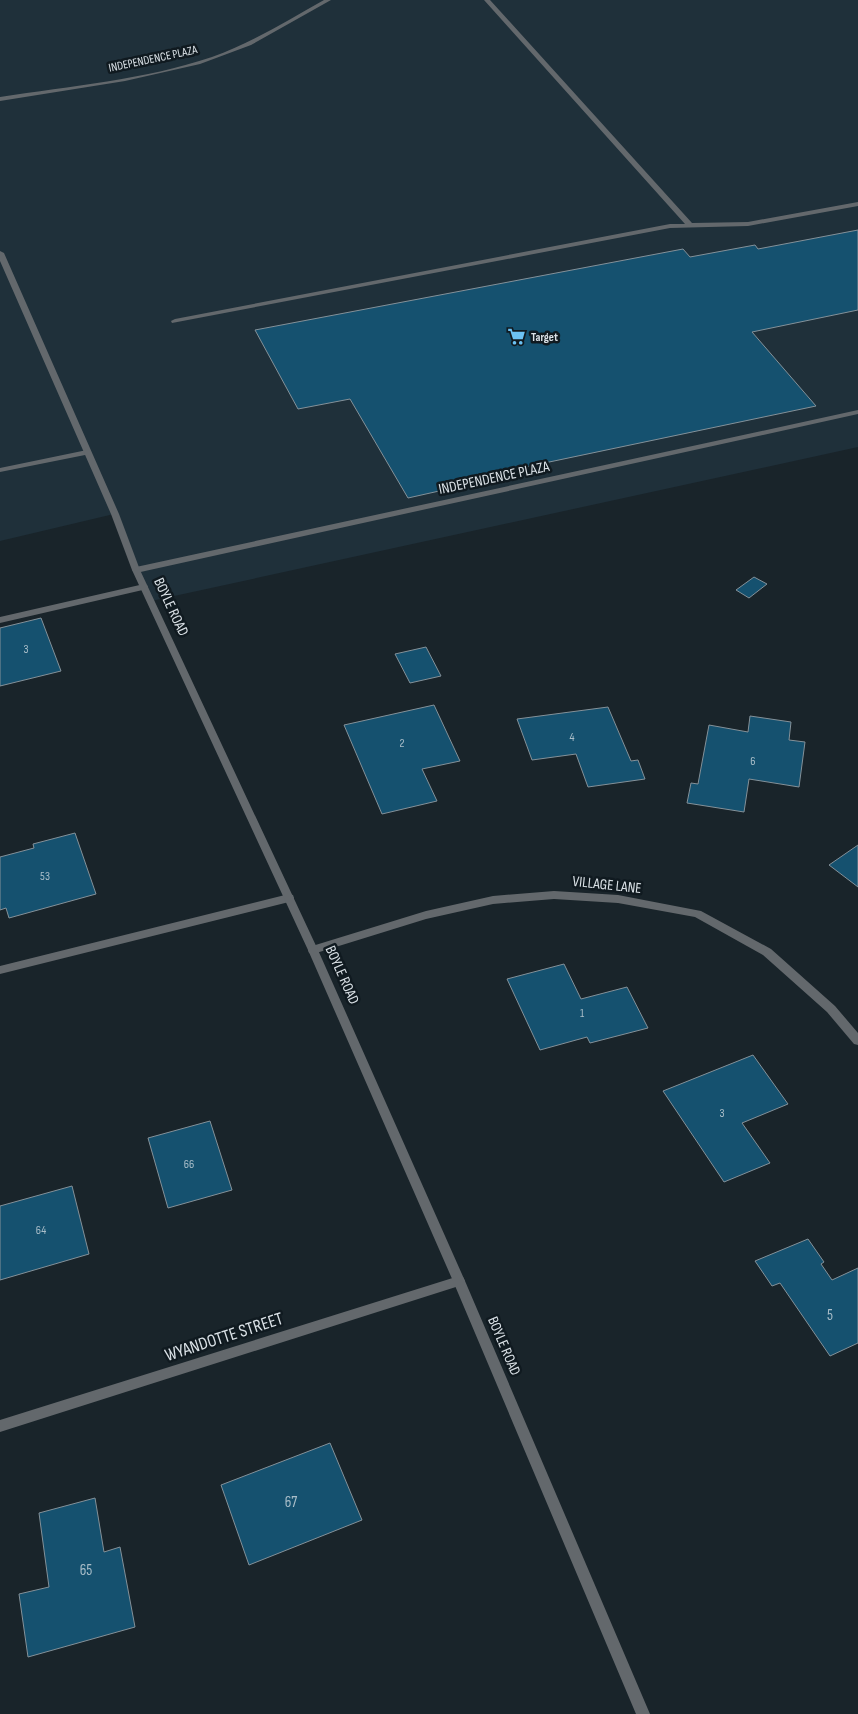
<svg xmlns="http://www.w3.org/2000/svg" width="858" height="1714" font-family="'Sofia Sans Condensed',sans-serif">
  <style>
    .built { fill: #1f303a }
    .building { fill: #15516f; stroke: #849199 }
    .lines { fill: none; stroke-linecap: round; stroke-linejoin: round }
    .service { fill: #63686c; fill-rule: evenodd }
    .minor { fill: #63686c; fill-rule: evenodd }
    .tertiary { fill: #63686c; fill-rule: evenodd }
    .labels { text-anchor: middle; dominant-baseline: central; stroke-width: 5; stroke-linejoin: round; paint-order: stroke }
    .far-street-label { font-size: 12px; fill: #dbe2e7; stroke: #101a20 }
    .far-poi-label { font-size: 12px; font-weight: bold; fill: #dbe2e7; stroke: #101a20; text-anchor: start }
    .number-label { font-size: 12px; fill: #aabec9 }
    .street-label { font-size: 15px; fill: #dbe2e7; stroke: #101a20 }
    .near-number-label { font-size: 15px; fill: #aabec9 }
    .near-street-label { font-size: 18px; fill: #dbe2e7; stroke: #101a20 }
  </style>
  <rect width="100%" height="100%" fill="#19242a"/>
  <!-- built -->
  <path class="built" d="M0,0H858V447L151,601L114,514L0,541Z"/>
  <!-- building -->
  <path class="building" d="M858,230V310L752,332L816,406L454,482L457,487L408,498L350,399L298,409L255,330L683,249L690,257L755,245L758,249Z
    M754,577L767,584L749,598L736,590Z
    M41,618L61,671L0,686V628Z
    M426,647L441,676L410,683L395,654Z
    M434,705L460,761L422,769L437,801L382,814L344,725Z
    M608,707L631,761L638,760L645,779L588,787L576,754L532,760L517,719Z
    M750,716L791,722L789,740L805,742L799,787L749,779L744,812L687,803L691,783L698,784L709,725L748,732Z
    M75,833L96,894L9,918L6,908L0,910V857L34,848L33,844Z
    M858,845V887L829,865Z
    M564,964L581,999L627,987L648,1028L590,1043L587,1037L540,1050L507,979Z
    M753,1055L788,1104L742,1123L770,1163L724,1182L663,1091Z
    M210,1121L232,1190L168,1208L148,1138Z
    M72,1186L89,1254L0,1280V1206Z
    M808,1239L824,1262L821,1264L832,1280L858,1268V1343L830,1356L780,1283L772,1286L755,1261Z
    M330,1443L362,1520L249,1565L221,1485Z
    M95,1498L104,1552L120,1547L135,1627L28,1657L19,1594L49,1587L39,1513Z"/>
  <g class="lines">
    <!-- service -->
    <path class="service" d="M324,0H331L251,45L200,64L125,81L0,101V97C71,86 144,80 212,57C252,43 288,20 324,0Z
      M484,0H490L692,223L748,222L858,202V206L748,226L670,228L172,323L171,321L175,319L670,224H685Z
      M858,410V414L136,573L132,570L136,567Z
      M87,450H90V454L0,472V468Z
      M144,584L147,585L148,587L147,589L0,623V617Z
      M289,894L293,895L294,898L293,901L0,974V966Z"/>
    <!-- minor -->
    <path class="minor" d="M554,891L618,895L701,911L771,949L835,1006L858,1033V1045L854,1044L827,1012L763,955L695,917L618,903L554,899L493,904L426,919L313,954L309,953L308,950L309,947L426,911L493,896Z
      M459,1276L463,1277L465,1281L463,1285L459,1286L0,1432V1420Z"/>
    <!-- tertiary -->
    <path class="tertiary" d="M0,251L4,253L119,514L140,570L318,950L465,1281L650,1714H636L453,1281L308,950L132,570L111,514L0,261Z"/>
  </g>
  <!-- icons -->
  <defs>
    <symbol id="supermarket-bare" viewBox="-9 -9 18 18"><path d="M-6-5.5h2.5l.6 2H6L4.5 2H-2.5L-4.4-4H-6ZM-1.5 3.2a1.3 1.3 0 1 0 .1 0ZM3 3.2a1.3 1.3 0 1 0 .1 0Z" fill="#6cc2f3" stroke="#101a20" stroke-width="2.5" paint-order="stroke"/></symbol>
  </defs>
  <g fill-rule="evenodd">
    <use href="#supermarket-bare" x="504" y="324" width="25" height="25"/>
  </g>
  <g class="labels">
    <!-- far-street labels -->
    <g class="far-street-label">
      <text transform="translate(153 59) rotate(-12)">INDEPENDENCE PLAZA</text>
    </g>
    <!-- far-poi labels -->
    <g class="far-poi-label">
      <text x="531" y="337">Target</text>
    </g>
    <!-- number labels -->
    <g class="number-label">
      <text x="26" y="649">3</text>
      <text x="572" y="737">4</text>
      <text x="402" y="743">2</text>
      <text x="753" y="761">6</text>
      <text x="45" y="876">53</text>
      <text x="582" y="1013">1</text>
      <text x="722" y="1113">3</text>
      <text x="189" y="1164">66</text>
      <text x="41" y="1230">64</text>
    </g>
    <!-- street labels -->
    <g class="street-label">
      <text transform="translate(494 478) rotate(-12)">INDEPENDENCE PLAZA</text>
      <text transform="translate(171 607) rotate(65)">BOYLE ROAD</text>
      <text transform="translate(607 885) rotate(6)">VILLAGE LANE</text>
      <text transform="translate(342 975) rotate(66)">BOYLE ROAD</text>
      <text transform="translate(504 1346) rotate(67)">BOYLE ROAD</text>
    </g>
    <!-- near-number labels -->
    <g class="near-number-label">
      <text x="830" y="1315">5</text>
      <text x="291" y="1502">67</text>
      <text x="86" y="1570">65</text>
    </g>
    <!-- near-street labels -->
    <g class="near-street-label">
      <text transform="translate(224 1337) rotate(-18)">WYANDOTTE STREET</text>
    </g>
  </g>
</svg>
